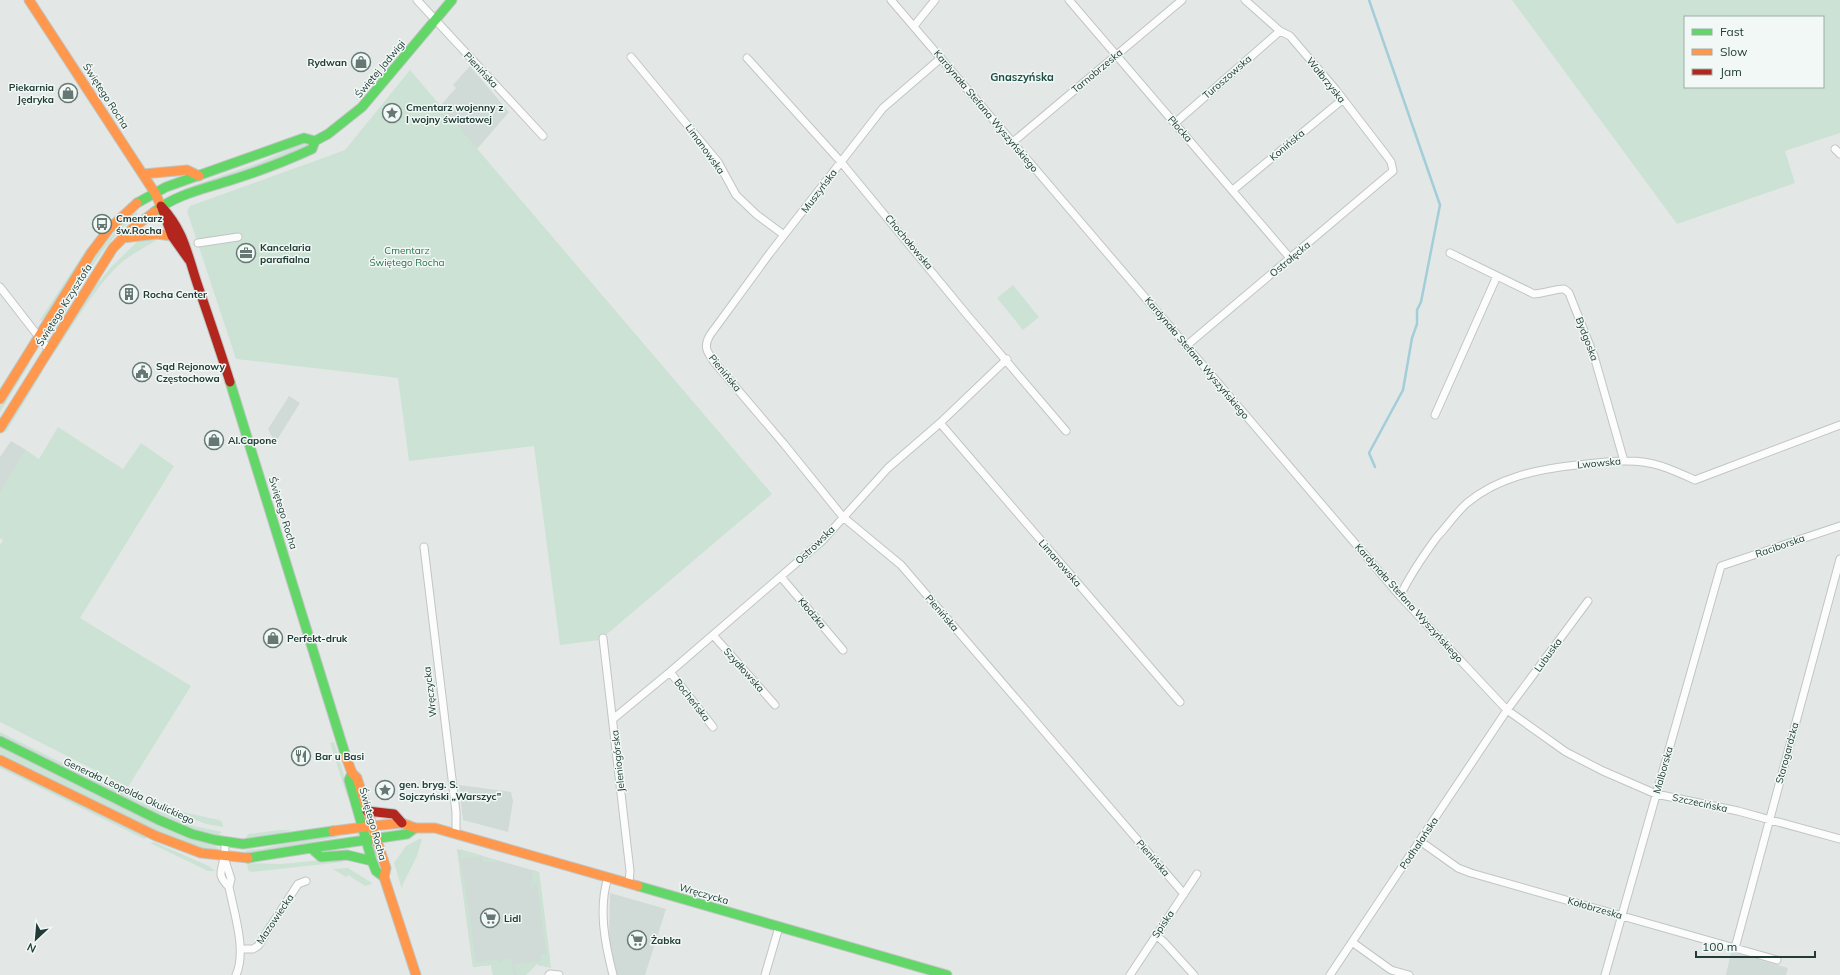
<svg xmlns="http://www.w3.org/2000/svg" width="1840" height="975" font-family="Mulish,sans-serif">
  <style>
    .built { fill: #d0dad6 }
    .green { fill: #cce2d4; fill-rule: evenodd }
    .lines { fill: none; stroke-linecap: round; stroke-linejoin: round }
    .stream { stroke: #a3cdd8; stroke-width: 2.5 }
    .street-casing { stroke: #c0c5c3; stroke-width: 9 }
    .fast-casing { stroke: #bfc6c4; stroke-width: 11 }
    .slow-casing { stroke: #bfc6c4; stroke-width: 11 }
    .jam-casing { stroke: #bfc6c4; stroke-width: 11 }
    .street { stroke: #fbfcfb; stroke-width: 7 }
    .fast { stroke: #63d668; stroke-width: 9 }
    .slow { stroke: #ff974d; stroke-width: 9 }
    .jam { stroke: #b3261e; stroke-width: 9 }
    .labels { text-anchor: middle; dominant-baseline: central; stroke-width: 3; stroke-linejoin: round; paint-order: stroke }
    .poi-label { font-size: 10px; font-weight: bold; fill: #213c36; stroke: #f1f8f5; text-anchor: start }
    .street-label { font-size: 10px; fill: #213c36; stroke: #f1f8f5 }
    .park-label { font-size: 10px; fill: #2a734c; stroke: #f1f8f5 }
    .neighbourhood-label { font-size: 11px; font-weight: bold; fill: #1c4e45; stroke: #f1f8f5 }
  </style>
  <rect width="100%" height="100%" fill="#e3e8e6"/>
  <!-- built -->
  <path class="built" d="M470,66L509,112L477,149L440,106L456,88L453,85Z
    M289,396L300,403L275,443L268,429Z
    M11,441L26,450L0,493V457Z
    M459,785L511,792L513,801L508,832L463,820Z
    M457,849L539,872L550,960L535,964L525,975H493L491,965L473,967Z
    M610,893L666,909L645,975H616L609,947Z
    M1731,952L1788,968L1786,975H1726Z"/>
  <!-- green -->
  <path class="green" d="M1512,0H1840V133L1785,151L1795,183L1677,224ZM1685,17H1823V87H1685Z
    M410,70L772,494L600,640L560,645L534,446L409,461L398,378L236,359L187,211L190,206L345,150Z
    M309,140L311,144L288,155L185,192L183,189L261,162Z
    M136,211L138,214C99,246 78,289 55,332L49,335L46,333C73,290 97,245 136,211Z
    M155,235L157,240C147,246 136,252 126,259C100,279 74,324 55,352V349L93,289L112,266L138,241Z
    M91,244L44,319L39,321L88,247Z
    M1013,285L1039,317L1023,330L997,298Z
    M28,362L30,363L0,412V406Z
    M41,370L43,371L6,432L3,430Z
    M58,427L123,469L141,443L174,466L80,618L191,686L128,787L0,722V545L3,540L0,538V493L26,450L39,459Z
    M0,732L157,810L194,826L222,832L218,836L194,829L166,818L12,742L0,735Z
    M334,742L350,795L347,796L330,743Z
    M0,746L193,839L215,846L218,848L217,851L211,852L167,836L0,754Z
    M0,764L148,837L144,839L138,836L0,768Z
    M169,809L219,820L222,822L223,827L206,824Z
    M280,830H291L275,836L246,838L248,834Z
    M339,835V837L246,854V850L261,849L283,844Z
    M419,839H422L417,856L402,886L403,892L394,863L406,846Z
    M154,842L209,866L215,871H208L150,843Z
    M457,849H458L466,891L476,962L499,959V962L503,961V959L511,958L514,975H493L491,965L473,967Z
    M460,849L484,856L485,859L498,860V862H483L482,856L461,859Z
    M342,858L343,862L251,872L248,870L247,863L281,864Z
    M348,868L372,883V884L365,886L348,875L346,877L333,869Z
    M533,870L539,872L551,968L537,965V961H541L540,955L546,954L537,883H533V887L531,888Z
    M535,961L536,965L526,975H516L515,964Z"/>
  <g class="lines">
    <!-- stream -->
    <path class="stream" d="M1369,0L1440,205L1421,302L1417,310V324L1412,338L1403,390L1369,453L1375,467"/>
    <defs>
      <path id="street" d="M417,0L543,136
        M891,0L1400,596L1507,710L1566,752L1603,771L1656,794L1738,811L1840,839
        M1069,0L1290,258
        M914,26L935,0
        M631,57L718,162L736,195L757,215L784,235
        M747,58L841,162L968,316L1066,431
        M941,58L883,108L770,253L710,335C703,347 707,352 715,363L784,444L843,517L901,565L1184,894
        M1175,123L1280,31
        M1013,142L1182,0
        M1835,149L1840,154
        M1233,190L1342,100
        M198,243L238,237
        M1450,253L1534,294C1541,294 1561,288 1564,289C1566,290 1568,292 1569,293L1594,356L1624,461
        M0,287L49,350
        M1186,346L1393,171L1391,162L1386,155L1336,90L1290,36L1280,31L1245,0
        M1435,415L1497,276
        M940,423L1180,702
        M424,547L456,812V834
        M781,577L843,650
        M1400,596C1410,575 1423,556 1437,537C1447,526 1456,513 1467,503C1498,477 1539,469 1577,465C1605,462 1635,457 1661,466C1673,470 1684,475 1695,480L1840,425
        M713,635L775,705
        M603,638L630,871L629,883
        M670,672L713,727
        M613,719L670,672L823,540L888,468L940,423L1007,359
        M1420,841L1458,868L1471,873L1777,960
        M225,842C225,848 225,853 224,858C221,873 217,875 229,887
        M224,857L231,879L229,887C234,913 247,951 236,975
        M608,877C598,909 605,944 613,975
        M1156,935L1165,943L1194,975
        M1352,942L1391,970L1409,975
        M1735,948L1840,559
        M240,949H253L258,946L298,884L306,881
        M549,975L550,974L559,975
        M765,975L779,927
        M1130,975L1197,874
        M1330,975L1507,710L1588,601
        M1605,975L1721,566L1840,526"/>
      <path id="fast" d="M137,203L166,187L304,138L315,141
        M154,212C175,195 203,189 228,181C257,172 284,162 312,149L315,141L328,134L362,107L452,0
        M230,382L346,757
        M0,741L159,820L192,834L215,840L243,844L333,831
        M352,773L349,780L372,861
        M311,848L407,834L415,828
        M248,858L311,848L321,857L347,855L372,861L376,871L384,877
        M638,886L947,975"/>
      <path id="slow" d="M29,0L155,193L162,208
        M143,174L187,170L199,176
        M122,238L157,234L172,236
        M0,399L91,253L109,229L137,203
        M0,428L113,248L133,228L154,212
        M346,757L352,773L357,778L372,826L402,823L415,828H435L638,886
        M0,760L156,836L201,853L248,858
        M333,831L372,826L386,868L384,877L416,975"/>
      <path id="jam" d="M161,206C185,232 187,254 198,286C209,318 220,350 230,382
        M162,208L172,236L189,260
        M367,811L394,814L402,823"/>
    </defs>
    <!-- street casing -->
    <use href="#street" class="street-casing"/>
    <!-- fast casing -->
    <use href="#fast" class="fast-casing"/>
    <!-- slow casing -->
    <use href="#slow" class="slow-casing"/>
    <!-- jam casing -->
    <use href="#jam" class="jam-casing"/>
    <!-- street -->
    <use href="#street" class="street"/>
    <!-- fast -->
    <use href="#fast" class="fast"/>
    <!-- slow -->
    <use href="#slow" class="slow"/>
    <!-- jam -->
    <use href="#jam" class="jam"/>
  </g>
  <!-- icons -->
  <defs>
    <symbol id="shop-ring" viewBox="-11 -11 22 22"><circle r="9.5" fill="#f1f8f5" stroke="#657874" stroke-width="1.5"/><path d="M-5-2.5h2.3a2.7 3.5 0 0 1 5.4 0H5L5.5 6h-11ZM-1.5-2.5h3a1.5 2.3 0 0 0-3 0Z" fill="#657874"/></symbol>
    <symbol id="sight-ring" viewBox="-11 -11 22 22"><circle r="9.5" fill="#f1f8f5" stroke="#657874" stroke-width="1.5"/><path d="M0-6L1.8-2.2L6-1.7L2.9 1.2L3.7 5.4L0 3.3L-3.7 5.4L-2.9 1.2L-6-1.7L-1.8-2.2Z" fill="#657874"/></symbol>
    <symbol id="bus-ring" viewBox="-11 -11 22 22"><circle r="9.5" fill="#f1f8f5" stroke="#657874" stroke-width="1.5"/><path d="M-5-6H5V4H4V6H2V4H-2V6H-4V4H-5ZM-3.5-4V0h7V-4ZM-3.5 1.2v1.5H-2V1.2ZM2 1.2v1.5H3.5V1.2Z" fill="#657874"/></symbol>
    <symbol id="office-ring" viewBox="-11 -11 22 22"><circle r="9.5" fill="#f1f8f5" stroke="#657874" stroke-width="1.5"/><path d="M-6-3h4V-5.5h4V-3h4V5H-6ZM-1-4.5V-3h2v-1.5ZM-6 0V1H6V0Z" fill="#657874"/></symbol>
    <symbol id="building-ring" viewBox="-11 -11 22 22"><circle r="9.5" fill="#f1f8f5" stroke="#657874" stroke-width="1.5"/><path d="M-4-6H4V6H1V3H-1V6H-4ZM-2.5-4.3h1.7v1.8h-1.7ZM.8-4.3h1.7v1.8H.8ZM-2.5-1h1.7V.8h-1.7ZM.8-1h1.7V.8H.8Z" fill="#657874"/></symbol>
    <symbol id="civic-ring" viewBox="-11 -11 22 22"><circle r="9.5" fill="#f1f8f5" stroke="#657874" stroke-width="1.5"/><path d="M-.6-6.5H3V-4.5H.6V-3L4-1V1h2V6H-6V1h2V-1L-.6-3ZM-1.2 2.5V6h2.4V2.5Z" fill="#657874"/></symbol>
    <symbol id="restaurant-ring" viewBox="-11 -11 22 22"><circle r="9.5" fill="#f1f8f5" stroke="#657874" stroke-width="1.5"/><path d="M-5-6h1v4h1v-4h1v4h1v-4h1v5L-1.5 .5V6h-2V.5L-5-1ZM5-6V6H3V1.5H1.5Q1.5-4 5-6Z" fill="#657874"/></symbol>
    <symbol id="supermarket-ring" viewBox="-11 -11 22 22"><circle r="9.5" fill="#f1f8f5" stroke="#657874" stroke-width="1.5"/><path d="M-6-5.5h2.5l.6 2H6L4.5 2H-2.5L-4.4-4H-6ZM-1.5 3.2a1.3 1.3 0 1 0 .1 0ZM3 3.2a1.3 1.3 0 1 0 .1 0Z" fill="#657874"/></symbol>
  </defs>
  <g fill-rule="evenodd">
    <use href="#shop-ring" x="350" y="51" width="22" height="22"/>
    <use href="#shop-ring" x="57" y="82" width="22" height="22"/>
    <use href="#sight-ring" x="381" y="102" width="22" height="22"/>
    <use href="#bus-ring" x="91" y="213" width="22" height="22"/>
    <use href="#office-ring" x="235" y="242" width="22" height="22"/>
    <use href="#building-ring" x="118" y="283" width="22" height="22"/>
    <use href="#civic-ring" x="131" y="361" width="22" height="22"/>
    <use href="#shop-ring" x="203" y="429" width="22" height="22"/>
    <use href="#shop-ring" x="262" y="627" width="22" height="22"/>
    <use href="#restaurant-ring" x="290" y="745" width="22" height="22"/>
    <use href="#sight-ring" x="374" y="779" width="22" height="22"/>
    <use href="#supermarket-ring" x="479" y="907" width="22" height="22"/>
    <use href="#supermarket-ring" x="626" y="929" width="22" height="22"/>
  </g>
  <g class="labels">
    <!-- poi labels -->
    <g class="poi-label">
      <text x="347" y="62" text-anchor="end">Rydwan</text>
      <text x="54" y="87" text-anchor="end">Piekarnia<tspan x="54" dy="12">Jędryka</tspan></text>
      <text x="406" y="107">Cmentarz wojenny z<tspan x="406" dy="12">I wojny światowej</tspan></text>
      <text x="116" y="218">Cmentarz<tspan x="116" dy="12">św.Rocha</tspan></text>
      <text x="260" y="247">Kancelaria<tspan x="260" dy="12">parafialna</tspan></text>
      <text x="143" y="294">Rocha Center</text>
      <text x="156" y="366">Sąd Rejonowy<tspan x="156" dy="12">Częstochowa</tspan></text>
      <text x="228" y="440">Al.Capone</text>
      <text x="287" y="638">Perfekt-druk</text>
      <text x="315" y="756">Bar u Basi</text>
      <text x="399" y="784">gen. bryg. S.<tspan x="399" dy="12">Sojczyński „Warszyc"</tspan></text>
      <text x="504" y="918">Lidl</text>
      <text x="651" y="940">Żabka</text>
    </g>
    <!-- street labels -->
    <g class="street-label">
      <text transform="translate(380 69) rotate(-50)">Świętej Jadwigi</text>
      <text transform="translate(481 70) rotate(47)">Pienińska</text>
      <text transform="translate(1097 71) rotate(-40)">Tarnobrzeska</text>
      <text transform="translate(1227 77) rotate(-41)">Turoszowska</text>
      <text transform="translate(1326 80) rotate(51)">Wałbrzyska</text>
      <text transform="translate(106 96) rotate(57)">Świętego Rocha</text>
      <text transform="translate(986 111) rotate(50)">Kardynała Stefana Wyszyńskiego</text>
      <text transform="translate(1180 129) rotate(49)">Płocka</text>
      <text transform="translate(1287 145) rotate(-40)">Konińska</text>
      <text transform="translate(705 149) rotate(54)">Limanowska</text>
      <text transform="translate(819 191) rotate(-53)">Muszyńska</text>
      <text transform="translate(909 242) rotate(50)">Chochołowska</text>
      <text transform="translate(1290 259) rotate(-40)">Ostrołęcka</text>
      <text transform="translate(64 305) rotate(-58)">Świętego Krzysztofa</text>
      <text transform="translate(1587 339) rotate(69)">Bydgoska</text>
      <text transform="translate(1197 358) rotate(50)">Kardynała Stefana Wyszyńskiego</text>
      <text transform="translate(725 373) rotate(51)">Pienińska</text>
      <text transform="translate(1599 463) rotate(-5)">Lwowska</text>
      <text transform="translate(283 513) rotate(73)">Świętego Rocha</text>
      <text transform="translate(815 545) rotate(-44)">Ostrowska</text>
      <text transform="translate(1780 546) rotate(-19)">Raciborska</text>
      <text transform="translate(1060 563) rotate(49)">Limanowska</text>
      <text transform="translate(1409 603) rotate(48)">Kardynała Stefana Wyszyńskiego</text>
      <text transform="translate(812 613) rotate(50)">Kłodzka</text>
      <text transform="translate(942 613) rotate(49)">Pienińska</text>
      <text transform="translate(1548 655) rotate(-54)">Lubuska</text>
      <text transform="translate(744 670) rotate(48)">Szydłowska</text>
      <text transform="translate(430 692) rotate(-97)">Wręczycka</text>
      <text transform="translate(692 700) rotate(52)">Bocheńska</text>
      <text transform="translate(1787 753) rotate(-75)">Starogardzka</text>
      <text transform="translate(618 761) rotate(-96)">Jeleniogórska</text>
      <text transform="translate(1663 770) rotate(-74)">Malborska</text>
      <text transform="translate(129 791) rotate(25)">Generała Leopolda Okulickiego</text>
      <text transform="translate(1700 803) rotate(12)">Szczecińska</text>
      <text transform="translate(373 824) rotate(74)">Świętego Rocha</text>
      <text transform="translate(1419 843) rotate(-56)">Podhalańska</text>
      <text transform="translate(1153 858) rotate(49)">Pienińska</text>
      <text transform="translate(704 894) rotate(16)">Wręczycka</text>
      <text transform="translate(1595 908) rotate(16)">Kołobrzeska</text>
      <text transform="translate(275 919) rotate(-56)">Mazowiecka</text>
      <text transform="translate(1163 924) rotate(-56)">Spiska</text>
    </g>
    <!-- park labels -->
    <g class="park-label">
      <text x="407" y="250">Cmentarz<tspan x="407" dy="12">Świętego Rocha</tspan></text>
    </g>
    <!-- neighbourhood labels -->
    <g class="neighbourhood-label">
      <text x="1022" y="77">Gnaszyńska</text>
    </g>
  </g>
  <!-- legend -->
  <rect x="1684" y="16" width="140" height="72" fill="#f1f8f5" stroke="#9eada9"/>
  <rect x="1692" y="29" width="20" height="6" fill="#63d668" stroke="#9eada9"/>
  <text x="1720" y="36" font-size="12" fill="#213c36">Fast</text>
  <rect x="1692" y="49" width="20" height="6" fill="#ff974d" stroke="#9eada9"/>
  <text x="1720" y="56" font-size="12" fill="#213c36">Slow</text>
  <rect x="1692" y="69" width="20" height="6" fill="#b3261e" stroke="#9eada9"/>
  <text x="1720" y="76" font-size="12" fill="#213c36">Jam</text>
  <!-- north arrow -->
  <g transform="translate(36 939) rotate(206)" stroke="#f1f8f5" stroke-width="3" paint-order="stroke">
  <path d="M0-3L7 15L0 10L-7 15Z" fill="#213c36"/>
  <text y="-6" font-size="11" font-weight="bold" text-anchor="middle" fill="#213c36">N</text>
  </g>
  <!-- scale -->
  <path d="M1696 951v6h119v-6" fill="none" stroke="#213c36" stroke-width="2"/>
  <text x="1702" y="951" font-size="12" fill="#213c36" stroke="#f1f8f5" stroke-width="3" paint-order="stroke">100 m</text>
</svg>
